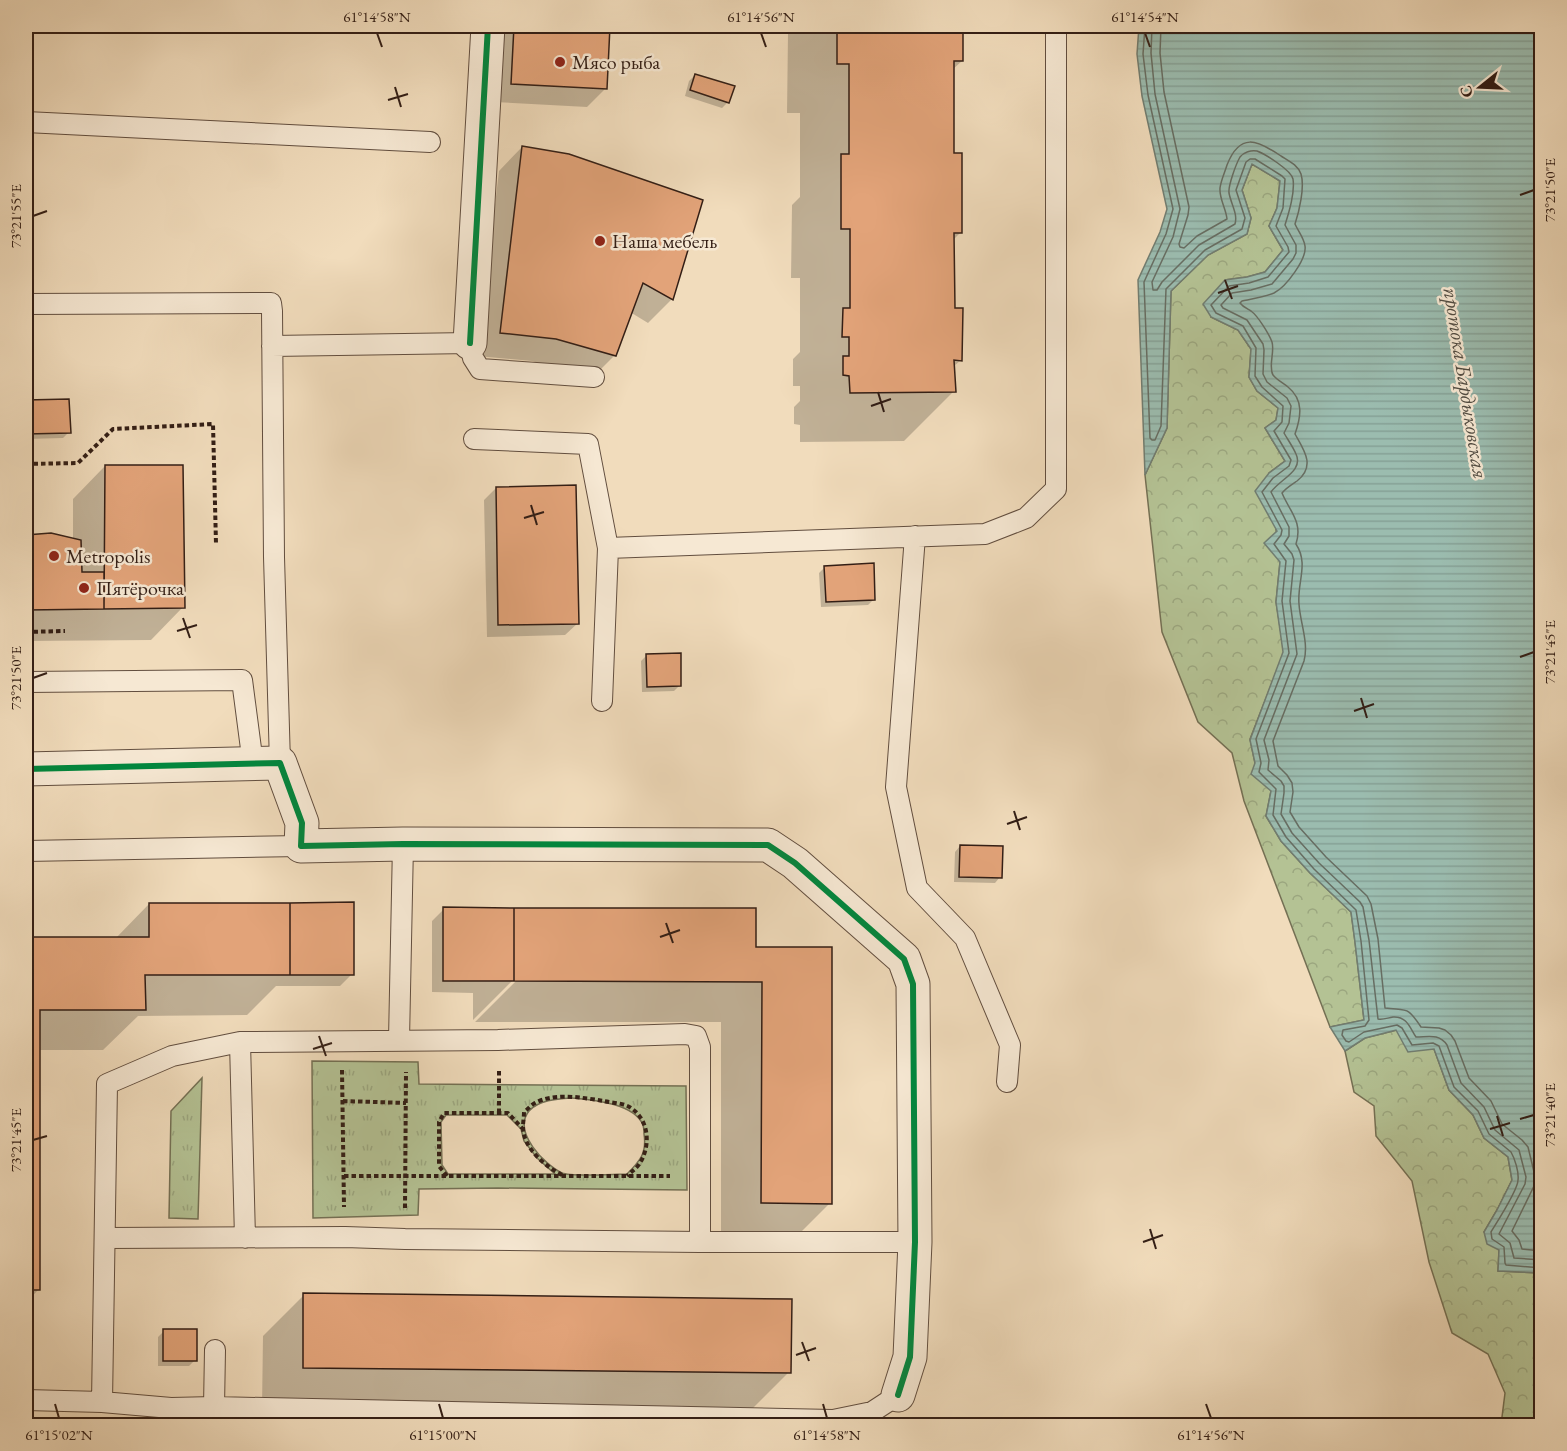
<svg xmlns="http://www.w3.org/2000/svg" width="1567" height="1451" font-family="'EB Garamond',serif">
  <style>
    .grass { fill: url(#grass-tufts); stroke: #747054; stroke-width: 1.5; fill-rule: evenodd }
    .forest { fill: url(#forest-crowns); stroke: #747054; stroke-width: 1.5 }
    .water { fill: url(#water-rules); stroke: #717d71; stroke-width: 1.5 }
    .shadow { fill: #0003 }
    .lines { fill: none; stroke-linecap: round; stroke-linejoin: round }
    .shore { stroke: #676d62; stroke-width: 1.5 }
    .building { fill: #e2a379; stroke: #331e15; stroke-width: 1.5 }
    .lane-casing { stroke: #624e3f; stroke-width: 22 }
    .street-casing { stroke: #624e3f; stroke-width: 35 }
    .path { stroke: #331e15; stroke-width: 4; stroke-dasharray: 4.5 3; stroke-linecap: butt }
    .lane { stroke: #f6e8d3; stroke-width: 20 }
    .street { stroke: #f6e8d3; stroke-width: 33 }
    .cycleway-casing { stroke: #f6e8d3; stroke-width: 10 }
    .cycleway { stroke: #00873e; stroke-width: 6 }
    .ticks { fill: none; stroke: #331e15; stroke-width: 2 }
    .poi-dot { fill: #8f2418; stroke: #f6e8d3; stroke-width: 2 }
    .labels { text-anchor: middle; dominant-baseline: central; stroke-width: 5; stroke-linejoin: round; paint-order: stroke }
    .poi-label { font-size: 20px; fill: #331e15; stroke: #f6e8d3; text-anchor: start }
    .water-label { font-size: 21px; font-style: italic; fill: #524d43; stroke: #f6e8d3 }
    .neatline { fill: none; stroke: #331e15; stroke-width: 2 }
    .ticks-label { font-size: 15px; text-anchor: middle; fill: #331e15 }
  </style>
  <defs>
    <pattern id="grass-tufts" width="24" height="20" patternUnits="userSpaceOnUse" patternTransform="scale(1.5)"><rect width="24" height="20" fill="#b4c294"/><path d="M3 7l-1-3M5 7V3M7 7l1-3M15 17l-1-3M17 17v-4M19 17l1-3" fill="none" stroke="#9ba67f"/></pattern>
    <pattern id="forest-crowns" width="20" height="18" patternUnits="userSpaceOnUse" patternTransform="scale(1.5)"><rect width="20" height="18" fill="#b4c294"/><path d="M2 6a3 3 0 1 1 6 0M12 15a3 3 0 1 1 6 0" fill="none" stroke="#9ba67f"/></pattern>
    <pattern id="water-rules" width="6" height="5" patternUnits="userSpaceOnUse" patternTransform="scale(1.5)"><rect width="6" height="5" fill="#9bbcaf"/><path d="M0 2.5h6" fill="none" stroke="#86a196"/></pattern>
  </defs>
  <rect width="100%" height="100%" fill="#f1dcbc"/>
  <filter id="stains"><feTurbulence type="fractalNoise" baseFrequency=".00333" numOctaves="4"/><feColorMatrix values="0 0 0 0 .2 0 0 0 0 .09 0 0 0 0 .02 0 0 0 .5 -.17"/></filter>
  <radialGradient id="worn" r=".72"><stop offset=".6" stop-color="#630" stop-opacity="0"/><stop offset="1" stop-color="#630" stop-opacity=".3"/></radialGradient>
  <!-- grass -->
  <path class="grass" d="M312,1061L418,1062L419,1084L686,1086L687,1190L498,1188L419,1189L418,1215L313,1218ZM572,1098C592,1100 634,1103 643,1125C644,1128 644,1131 644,1134C647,1153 640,1161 627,1174C614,1174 571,1177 562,1173C545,1165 512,1132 529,1111C539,1100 557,1099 572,1098ZM446,1115H507L521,1129L524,1141L537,1158L555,1174H448L442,1165L441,1122Z
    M202,1078L198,1219L169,1218L171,1111Z"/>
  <!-- forest -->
  <path class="forest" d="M1252,164L1280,181L1277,208L1269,226L1283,250L1265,272L1247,277L1225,280L1211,317L1238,330L1251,349L1249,377L1257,391L1278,408L1276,420L1265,428L1285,461L1269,473L1280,562L1276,602L1284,652L1250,739L1255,763L1271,791L1266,816L1281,841L1310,873L1351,912L1355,942L1364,1020L1330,1027L1244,801L1232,753L1198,722L1162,632L1145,475L1167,428L1171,291L1208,255L1247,234L1251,218L1242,190Z
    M1397,1030L1434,1049L1449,1090L1473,1115L1484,1138L1508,1157L1512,1180L1497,1210L1484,1232L1499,1250L1498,1271L1539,1273L1541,1278V1425H1501L1505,1393L1488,1354L1452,1333L1429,1262L1412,1181L1376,1136L1374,1106L1354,1092L1345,1051L1365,1038Z"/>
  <!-- water -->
  <path class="water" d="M1139,26H1541V1278L1539,1273L1498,1271L1499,1250L1487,1244L1484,1232L1497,1210L1512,1180L1508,1157L1484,1138L1473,1115L1449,1090L1434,1049L1408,1052L1396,1030L1365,1038L1345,1051L1330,1027L1364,1020L1355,942L1351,912L1310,873L1281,841L1266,816L1271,791L1251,774L1255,763L1250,740L1283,652L1276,602L1280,562L1264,543L1277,531L1255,491L1269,473L1285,461L1265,428L1276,420L1278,408L1257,391L1249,377L1251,349L1238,330L1211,317L1203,304L1225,280L1247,277L1265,272L1283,250L1269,226L1277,208L1280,181L1252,164L1242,190L1251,218L1247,234L1208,255L1171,291L1167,428L1145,475L1138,280L1160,232L1167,209L1142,96L1137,54Z"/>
  <!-- shadow -->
  <path class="shadow" d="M498,26H608L605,89L587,107L494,102Z
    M796,26H962V61L952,70V154L960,233L953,240V309L961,360L953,367L954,391L904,441L800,442V425L794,424V407L800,401V386H793V359L800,352V278H791L792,205L800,197V113H787L788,33Z
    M695,75L728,102L722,108L685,96L689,81Z
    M522,147L701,201L672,299L648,323L630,312L615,355L591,379L532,361L477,356L499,171Z
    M68,400L69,432L63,438L26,439V402Z
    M105,466L183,607L151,640L26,641V536L51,535L73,540V499Z
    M496,488L578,623L565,635L487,637L484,500Z
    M825,567L874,599L868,605L821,607L819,573Z
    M647,655L679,686L674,691L642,692L641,661Z
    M960,846L1000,877L995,883L954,882L955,852Z
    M149,904L352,974L340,986H276L247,1015L138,1016L103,1050H38V1290L26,1303V939H115Z
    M444,909L754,948L830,1203L789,1244H721V1022H475L520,977L518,975L473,1020V993L432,992V921Z
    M304,1295L789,1372L748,1413L262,1408L263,1336Z
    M164,1331L195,1360L189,1366H158V1337Z"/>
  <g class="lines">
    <!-- shore -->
    <path class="shore" d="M1145,26L1143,54L1148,95L1173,209L1166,234L1144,282L1150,438L1152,440H1155L1161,426L1166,289L1205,250L1242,229L1245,218L1236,190L1246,162L1250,159H1255L1282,176L1285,179L1283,208L1276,226L1288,247L1289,252L1268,277L1249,283L1229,286L1211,305L1216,313L1243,326L1256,348L1255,376L1262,387L1283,406L1282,422L1274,431L1291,460L1289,466L1273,478L1262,492L1282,530L1281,535L1274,544L1286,561L1282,601L1289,653L1256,739L1261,763L1259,772L1276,789L1273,815L1286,837L1314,869L1356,910L1361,941L1369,1020L1365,1026L1343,1030L1342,1035L1346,1041L1349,1042L1364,1032L1397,1025L1402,1028L1412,1045L1433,1043L1439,1046L1454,1087L1478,1111L1489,1134L1511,1152C1515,1159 1519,1172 1518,1180C1518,1190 1497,1222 1491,1232L1492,1239L1504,1247L1505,1263L1506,1265L1542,1268
      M1152,26L1151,53L1155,94L1180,209L1173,237L1152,282L1153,290H1157L1162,282L1199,245L1235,224C1238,214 1231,204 1229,193C1228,186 1236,164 1240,157C1244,152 1251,150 1257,151C1265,154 1291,170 1293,179C1295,193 1289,212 1285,225L1296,245V253L1293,259L1272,284L1251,290L1232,293L1221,305L1223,308L1247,320L1263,344L1264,350L1263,374L1267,382L1287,398L1291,406L1289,423L1284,433C1288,440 1293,447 1296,454C1304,471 1280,479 1271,492L1289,527V536L1284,544L1292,554L1294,560L1290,601L1297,654L1264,740L1269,760L1268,770L1281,781L1284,786V793L1281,814L1292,833L1319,863L1360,902L1363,907L1369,940L1378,1019C1383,1020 1387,1018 1393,1017C1407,1016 1410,1028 1416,1037C1428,1037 1439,1033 1447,1045L1461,1083L1484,1107L1495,1130L1519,1150L1526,1177L1525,1184L1499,1234L1510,1243L1514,1258L1542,1260
      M1161,26L1160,53L1164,92L1189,207L1188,215L1179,244L1180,247L1184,248L1197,236L1227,219C1226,209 1219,198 1220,188C1221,180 1225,172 1227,165C1240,132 1257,140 1281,156C1289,161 1298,165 1301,174C1305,187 1299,212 1295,224C1298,231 1304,238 1305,246C1307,259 1286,287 1274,293C1265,297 1252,299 1242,301L1240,303C1243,307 1246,308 1251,311C1258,316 1269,334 1272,342C1275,352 1268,366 1273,375C1277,380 1283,383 1288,387C1304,400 1301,417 1295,434C1304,450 1316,466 1297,481C1291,485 1286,488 1282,493C1290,512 1303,522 1296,544C1309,564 1297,582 1299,604C1300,622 1309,643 1304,661L1273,741L1278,766L1287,775L1292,783L1293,792L1290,812L1299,827L1326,857L1367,896L1371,904L1378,939L1385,1008C1408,1011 1407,1006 1421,1027L1439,1028L1445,1030L1451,1035L1455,1041L1469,1078L1491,1101L1502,1124L1522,1140L1528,1147L1535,1176L1534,1186L1512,1231L1519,1240L1522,1249L1542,1251"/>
  </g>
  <!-- building -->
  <path class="building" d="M514,26H610L607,89L511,84Z
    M837,26H963V61H954V153H962V233H954L955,308H963L962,361L954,360L956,392L850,393L849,376L843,375V356H849V337H842L843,308H850V229H841V154H849V64H837Z
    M695,74L735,86L729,103L690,90Z
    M522,146L569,154L703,200L673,300L643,283L616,356L556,339L500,333Z
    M69,399L71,433L26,434V400Z
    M105,465H183L185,608L104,609Z
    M576,485L579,624L498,625L496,487Z
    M51,533L81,540L82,572H104V609L26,610V535Z
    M874,563L875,600L826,602L824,566Z
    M681,653V686L647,687L646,654Z
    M960,845L1003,846L1002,878L959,877Z
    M354,902V975H290V903Z
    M149,903H290V975H145L146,1010H40V1290H26V937H149Z
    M443,907L514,908V981H443Z
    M514,908H756V947H832V1204L761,1203L762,982L514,981Z
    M303,1293L792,1299L791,1373L303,1368Z
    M163,1329H197V1361H163Z"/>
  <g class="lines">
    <defs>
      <path id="lane" d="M26,122L430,142
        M26,304L271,303L272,311L274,557L280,763
        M272,346L470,343L473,358L480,369L594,377
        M474,439L588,444L608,548L602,701
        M915,536L896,787L917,888L965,938L1010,1045L1007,1082
        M608,548L985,534L1026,518L1056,489V26
        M26,682L242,680L253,764
        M26,851L301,846
        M399,1040L403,844
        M240,1042L245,1238
        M106,1238L345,1237L405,1239L700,1242H915
        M26,1400L102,1402L171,1408L214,1407L833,1420L872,1412L898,1395
        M102,1402L107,1084L172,1056L240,1042L498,1040L685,1034L696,1036L700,1047V1242
        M214,1407L215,1350"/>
      <path id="street" d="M470,343L488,26
        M26,769L280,763L302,823L301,846L403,844L768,845L795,863L904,959L913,984L915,1242L910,1357L898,1395"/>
    </defs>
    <!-- lane casing -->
    <use href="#lane" class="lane-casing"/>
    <!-- street casing -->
    <use href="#street" class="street-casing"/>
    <!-- path -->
    <path class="path" d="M26,464L78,463L113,429L213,424L216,544
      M26,632L65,631
      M342,1070L344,1207
      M499,1071V1113
      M343,1101L406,1103
      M562,1175C545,1166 523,1148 523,1127C523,1122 524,1117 524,1112C528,1109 531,1105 535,1103C555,1092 584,1098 604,1101C613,1103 624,1103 631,1108C649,1120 651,1145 640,1163C637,1168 632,1171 627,1176
      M344,1176H670
      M447,1176L439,1166V1122L444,1113H508L522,1128
      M405,1208L406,1072"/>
    <!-- lane -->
    <use href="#lane" class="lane"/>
    <!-- street -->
    <use href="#street" class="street"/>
    <defs>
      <path id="cycleway" d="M470,343L488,26
        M26,769L280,763L302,823L301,846L403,844L768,845L795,863L904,959L913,984L915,1242L910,1357L898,1395"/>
    </defs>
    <!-- cycleway casing -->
    <use href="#cycleway" class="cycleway-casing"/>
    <!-- cycleway -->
    <use href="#cycleway" class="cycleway"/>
  </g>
  <!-- ticks -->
  <path class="ticks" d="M377,33L382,47M761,33L766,47M1145,33L1150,47M395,87L401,107M388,100L408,94M1520,195L1534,190M33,216L47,211M1225,280L1232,299M1218,293L1238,286M878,392L884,412M871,406L891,399M531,505L537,525M524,518L544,512M183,618L190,638M177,631L197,625M1520,657L1534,652M33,678L47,673M1361,698L1367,718M1354,711L1374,704M1014,811L1020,830M1007,824L1027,817M666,923L673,943M660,937L680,930M319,1036L326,1056M313,1049L332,1043M1497,1116L1503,1136M1520,1119L1534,1115M1490,1129L1510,1123M33,1140L47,1136M1150,1229L1156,1249M1143,1242L1163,1235M802,1342L809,1361M796,1355L816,1348M55,1404L59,1418M439,1404L443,1418M823,1404L827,1418M1206,1404L1211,1418"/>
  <!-- markers -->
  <g class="poi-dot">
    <circle cx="560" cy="62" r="6"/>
    <circle cx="600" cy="241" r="6"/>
    <circle cx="54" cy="556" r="6"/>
    <circle cx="84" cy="588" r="6"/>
  </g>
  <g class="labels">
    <!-- poi labels -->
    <g class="poi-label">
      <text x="572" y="62">Мясо рыба</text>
      <text x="612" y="241">Наша мебель</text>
      <text x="66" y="556">Metropolis</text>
      <text x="96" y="588">Пятёрочка</text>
    </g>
    <!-- water labels -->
    <g class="water-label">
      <text transform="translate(1466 383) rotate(81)">протока Бардыковская</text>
    </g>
  </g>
  <!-- margin -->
  <rect width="1567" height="1451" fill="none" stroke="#f1dcbc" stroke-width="66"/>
  <!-- north arrow -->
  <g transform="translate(1480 87) rotate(252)" stroke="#f6e8d3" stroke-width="4.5" paint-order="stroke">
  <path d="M0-4.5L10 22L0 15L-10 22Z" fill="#331e15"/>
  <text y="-9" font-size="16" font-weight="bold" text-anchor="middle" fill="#331e15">С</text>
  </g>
  <rect x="33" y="33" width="1501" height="1385" class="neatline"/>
  <g class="ticks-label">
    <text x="377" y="22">61°14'58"N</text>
    <text x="761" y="22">61°14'56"N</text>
    <text x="1145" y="22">61°14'54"N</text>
    <text transform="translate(1550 190) rotate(-90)" y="5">73°21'50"E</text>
    <text transform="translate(16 216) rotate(-90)" y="5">73°21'55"E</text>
    <text transform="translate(1550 652) rotate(-90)" y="5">73°21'45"E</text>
    <text transform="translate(16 678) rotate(-90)" y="5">73°21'50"E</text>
    <text transform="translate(1550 1115) rotate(-90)" y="5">73°21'40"E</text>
    <text transform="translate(16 1140) rotate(-90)" y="5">73°21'45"E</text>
    <text x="59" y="1440">61°15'02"N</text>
    <text x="443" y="1440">61°15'00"N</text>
    <text x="827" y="1440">61°14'58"N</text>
    <text x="1211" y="1440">61°14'56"N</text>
  </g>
  <rect width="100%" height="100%" filter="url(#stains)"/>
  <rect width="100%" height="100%" fill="url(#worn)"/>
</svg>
